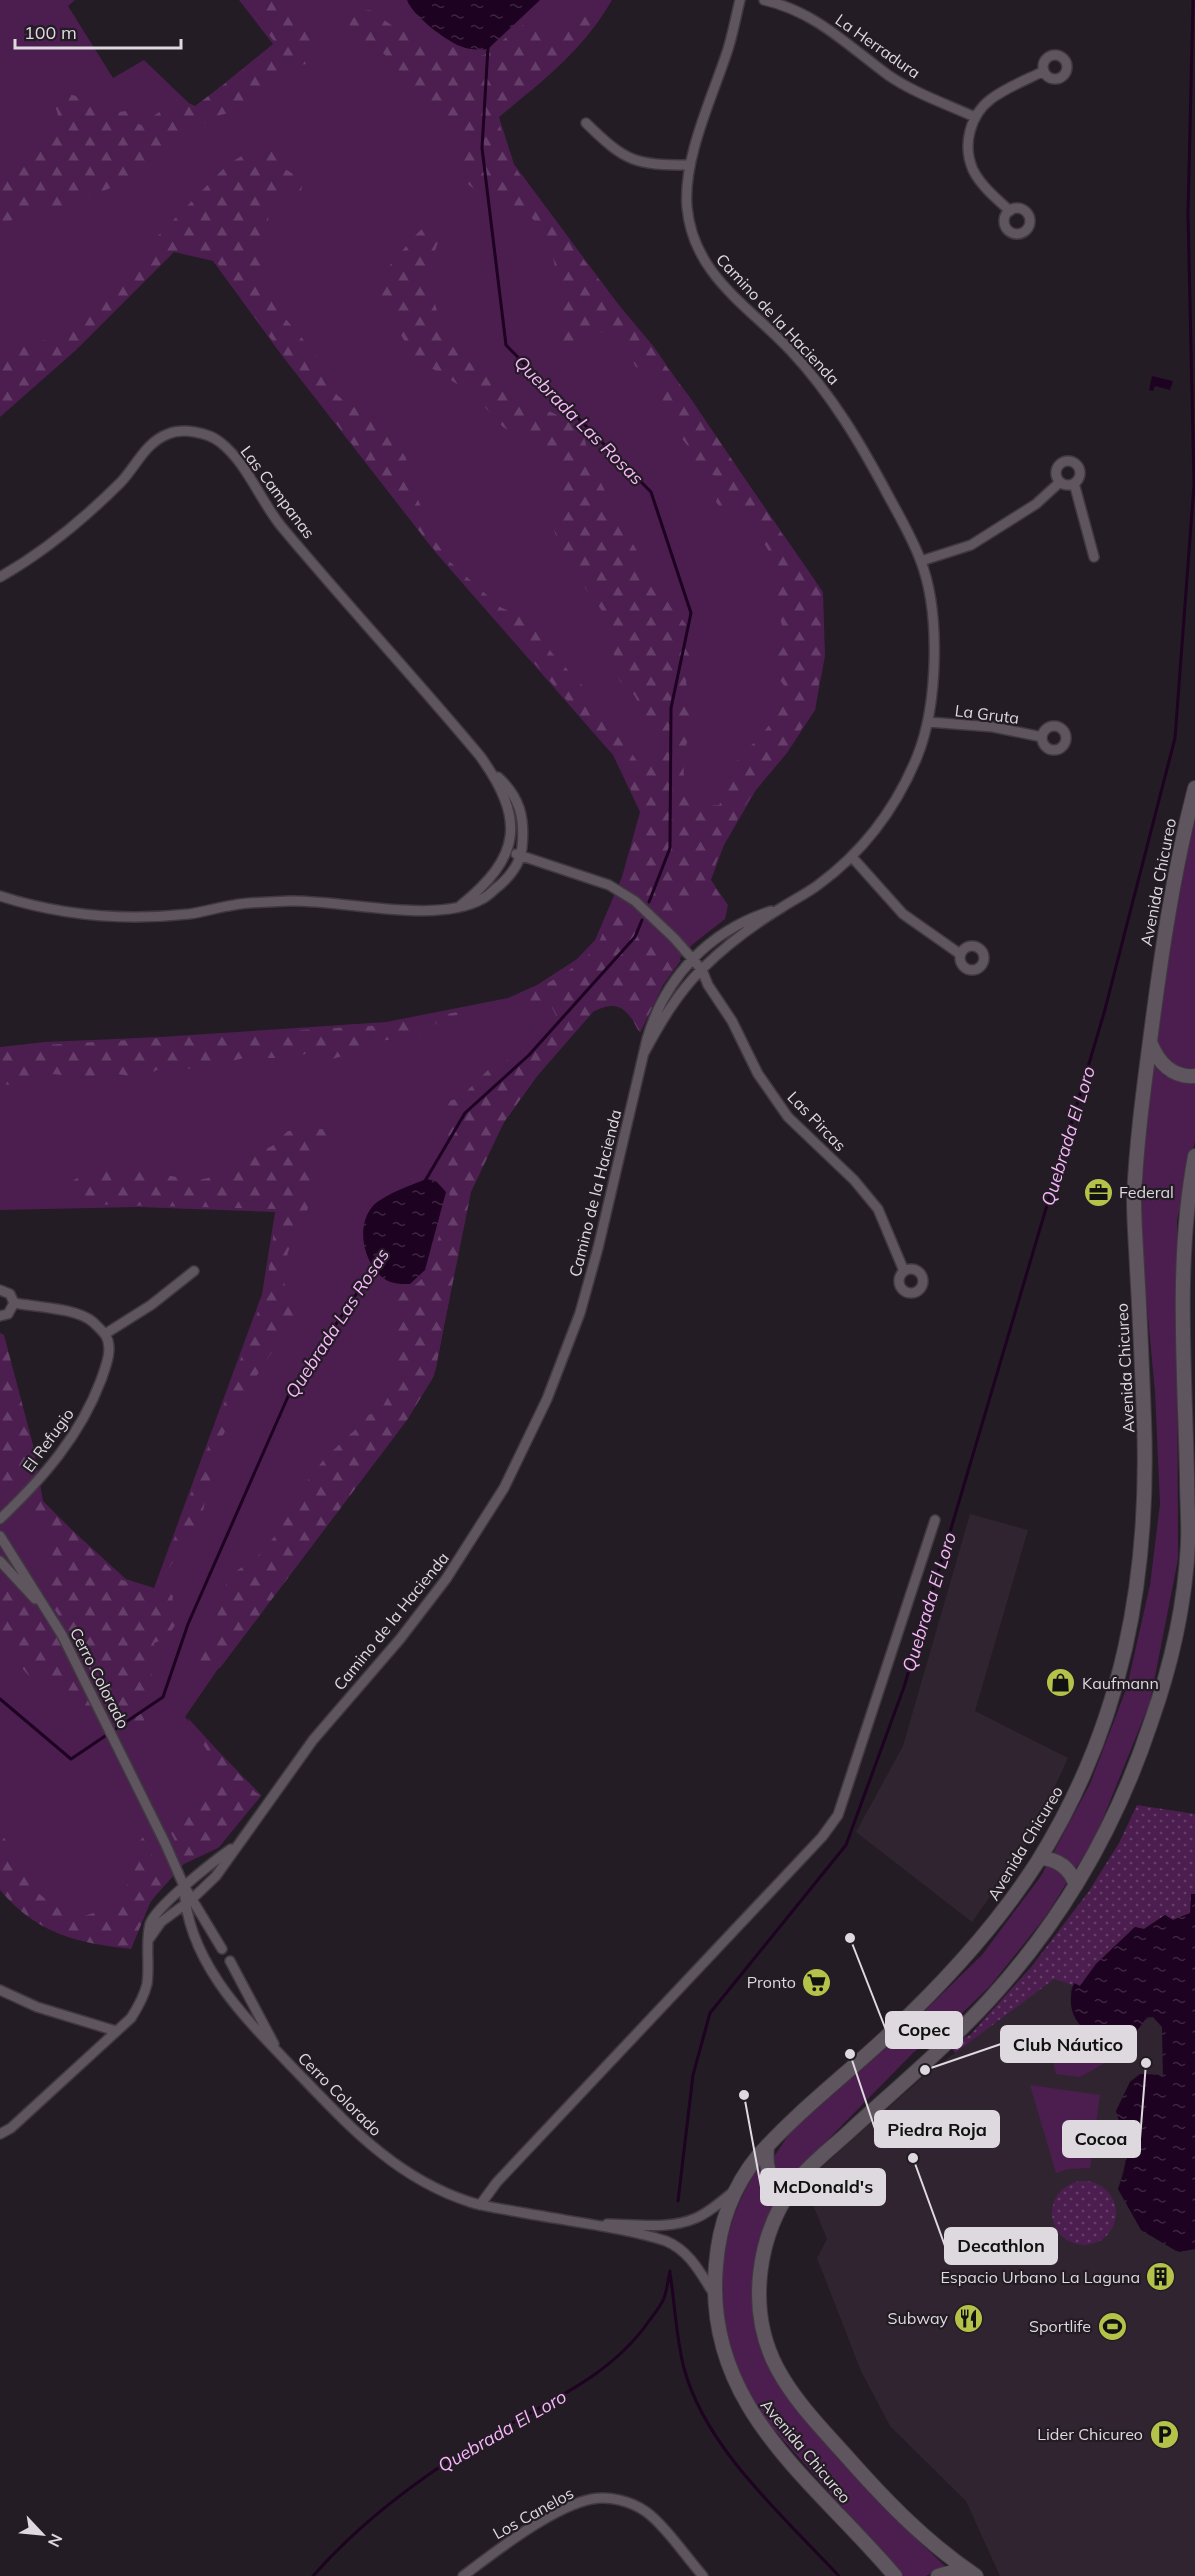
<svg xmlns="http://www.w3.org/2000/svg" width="1195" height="2576" font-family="Mulish,sans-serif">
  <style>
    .built { fill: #302430 }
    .grass { fill: #4c1e50 }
    .forest { fill: url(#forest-firs) }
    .park { fill: url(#park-dots) }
    .water { fill: url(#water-ripples) }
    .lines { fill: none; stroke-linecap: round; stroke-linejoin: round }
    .stream { stroke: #1e0221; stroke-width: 3 }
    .street-casing { stroke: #3f393f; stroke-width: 12 }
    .secondary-casing { stroke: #3f393f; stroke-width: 16 }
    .street { stroke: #5e555f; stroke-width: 9 }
    .secondary { stroke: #5e555f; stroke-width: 14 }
    .labels { text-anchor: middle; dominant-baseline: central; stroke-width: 4.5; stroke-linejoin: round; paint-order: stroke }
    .street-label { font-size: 16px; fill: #ded9de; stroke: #231c24 }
    .poi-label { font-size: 16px; fill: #ded9de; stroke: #231c24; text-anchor: end }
    .water-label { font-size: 18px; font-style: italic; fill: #f8b5fb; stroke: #231c24 }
    .leader { fill: none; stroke: #ded9de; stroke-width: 2 }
    .callout-dot { fill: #ded9de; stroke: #231c24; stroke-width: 2 }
    .callout { fill: #ded9de; stroke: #ded9de; stroke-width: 2 }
    .callout-label { font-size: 18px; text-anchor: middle; font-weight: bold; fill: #111 }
  </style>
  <defs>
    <pattern id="forest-firs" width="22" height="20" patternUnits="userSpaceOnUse" patternTransform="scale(1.5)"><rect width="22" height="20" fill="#4c1e50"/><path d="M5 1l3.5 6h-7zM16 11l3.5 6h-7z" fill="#653e69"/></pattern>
    <pattern id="park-dots" width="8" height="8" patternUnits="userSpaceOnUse" patternTransform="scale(1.5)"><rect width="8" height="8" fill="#4c1e50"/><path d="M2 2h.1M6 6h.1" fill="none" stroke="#653e69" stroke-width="1.8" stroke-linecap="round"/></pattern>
    <pattern id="water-ripples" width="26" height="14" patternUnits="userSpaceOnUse" patternTransform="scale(1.5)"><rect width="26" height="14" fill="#1e0221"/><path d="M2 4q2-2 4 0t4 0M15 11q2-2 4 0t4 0" fill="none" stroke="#3e2641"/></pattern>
  </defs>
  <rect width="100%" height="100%" fill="#231c24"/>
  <!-- built -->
  <path class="built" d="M970,1514L1028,1530L975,1711L1068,1758L1030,1840L972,1922L856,1832L903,1746Z
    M1054,1978L1074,1983L1070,1992L1104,2029L1137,2031L1142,2021L1153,2017L1162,2027L1163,2075L1140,2074L1130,2082L1116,2111L1127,2144L1126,2160L1118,2189L1141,2230L1178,2252L1195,2249V2576H1000L966,2501L890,2426L861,2371L817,2258L827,2239L804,2183L923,2077Z"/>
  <!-- grass -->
  <path class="grass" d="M0,0H75L68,6L113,78L144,60L194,108L273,44L239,0H612C583,50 543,81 499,117L514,164L618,304L654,347L823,592L825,656L815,710L787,753L756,790L724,845L711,880L728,905L725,919L693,944L661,979L639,1024L638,1031C628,1006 619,998 592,1010L540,1071L494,1137L470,1187L436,1369L406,1421L220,1666L185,1717L261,1795L218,1848L184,1864L150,1902L131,1948L0,1889V1337L41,1502L126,1579L154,1588L262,1294L275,1212L138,1207L0,1210V1047L45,1042L160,1037L386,1022L508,998L537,985L577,959L595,940L622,877L640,812L613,755L436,553L280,353L213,261L174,252L75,351L0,417Z
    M1195,815V1141L1177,1220L1178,1559L1150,1702L1096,1836L1046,1916L991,1985L953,2022L914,2052L797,2171C788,2177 781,2176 774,2168L773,2158L790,2133L907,2028L982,1955L1041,1876L1090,1784L1127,1687L1150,1585L1160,1504L1155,1392L1140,1232L1146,1116L1162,982L1187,845Z
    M1071,2041L1112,2059L1080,2077L1056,2074L1050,2050Z
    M1030,2085L1100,2095L1090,2168L1068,2169L1056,2173Z
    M761,2164L783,2190C756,2239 742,2297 763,2352C771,2374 787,2395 802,2413C844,2468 894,2519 945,2566L926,2576H902C869,2538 836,2500 803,2462C786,2442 763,2421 751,2398C711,2323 711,2235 761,2164Z"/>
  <!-- forest -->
  <path class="forest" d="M242,0H286L303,23L320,33L307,64L292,66L269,83L241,110L212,117L192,133L158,153L117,185L70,206L25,215L0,225V179C17,166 59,141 58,118C58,105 48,102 52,86L62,87L67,93L84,99L96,111L104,114L126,111L140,125L179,99L195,106L277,45Z
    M370,10L397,29L414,32L424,42L425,58L441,61L446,45C456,47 467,56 476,56C494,57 504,35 518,27C530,21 543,29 555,27C572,25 586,13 604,12C578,55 535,85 497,117L512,163L532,193L689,396L821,592L823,656L815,708L786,752L755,789L723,844L710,879L726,905L715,906L701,901L681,903L670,922L621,881L642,813L614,754L426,540L261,326L215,260L174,251L67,357L0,415V368L7,352L55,337L67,321L89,302L120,284L130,274L152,242L228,164L252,150L271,142L285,169L303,180L301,191L297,194L284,191L269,197L268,223L263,258L266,285L278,310L318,357L328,372L335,393L345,402L376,419L393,437L406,458L410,481L436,542L449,561L500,607L529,620L552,653L592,696L637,761L654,759L659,753L660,740L644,717L635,696L620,681L615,667L611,623L564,559L554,530L564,479L559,466L552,457L503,427L473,394L417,359L410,351L395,324L379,309C371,280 392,263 409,243C416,235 420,229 430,224L442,231L431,262V291L438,314L453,347L478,370L506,391L570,421L584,437L591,463L618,517L652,578L689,629L691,646L686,682L690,701L689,734L683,758L684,777L692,796L700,803L706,806L719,805C728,794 721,781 729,770C748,746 784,720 785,687L774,672L772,665L787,641C776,615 780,593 774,566C770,545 751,527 738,511L722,509L716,502L723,482L714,475L700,478L692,476L691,450L676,431L650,370L636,367C623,340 616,330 584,332L572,343L561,341C556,297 565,234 518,208C502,199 478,196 466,182C458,172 465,158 463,146C459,121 434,107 417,91C403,77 393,60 377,48C368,42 357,39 347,35C349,22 355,11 370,10Z
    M610,908L661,941L681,960L663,985L640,1033C628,1010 619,998 593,1012L538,1075L504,1122L471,1192L434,1376L407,1420L220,1668L204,1670L197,1665L212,1634L225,1587L232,1574L258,1556L275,1536L302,1488L325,1458L356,1429L366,1416L381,1410L390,1393L395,1378L398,1355L394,1332L395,1302L403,1291L413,1287L427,1274L433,1259L451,1188L441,1173C448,1153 452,1122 441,1103L460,1098L489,1069L522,1053L539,1041L556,1015L551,1006L511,1001C536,990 583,967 598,944C604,934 606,919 610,908Z
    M480,1008L440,1020L421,1037L365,1042L346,1055L325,1061L308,1053L291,1058H244L199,1069L164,1067L138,1078L118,1074L77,1077L54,1074L22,1084L0,1085V1050L44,1045L386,1025Z
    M338,1128L315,1164L309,1187L308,1208L288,1252L282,1276L288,1294L296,1299L299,1309L240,1402L218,1445L200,1524L158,1583L266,1290L277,1209L79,1204L63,1187L82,1175L105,1169H139L195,1181L208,1178L272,1146L288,1131Z
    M0,1333L4,1335L33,1445L43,1501L122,1580L149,1588L168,1591L173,1596L172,1606L167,1614L175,1625L167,1638L154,1643L155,1655L144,1721L138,1726L119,1725L76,1644L47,1597C53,1577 49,1558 56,1539L0,1483Z
    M0,1570L29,1600L58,1638L103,1722L81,1715L65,1692L30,1677L14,1659L11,1651L0,1645Z
    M188,1718L255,1792L261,1796L219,1847L185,1863L165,1820C191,1810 224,1788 209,1754C203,1741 194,1736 188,1718Z
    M0,1833L17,1854L24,1873L38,1893L67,1915L84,1916L103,1910L125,1890L137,1865C133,1853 135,1846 144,1836L163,1884L150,1903L131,1949C77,1943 37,1934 0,1890Z"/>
  <!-- park -->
  <path class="park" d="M1137,1805L1195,1814V1894L1191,1895V1913L1173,1920L1165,1915L1144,1929L1135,1927L1096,1964L1079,1987L1054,1979L955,2053L949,2045L970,2035L1032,1966L1089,1891L1119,1843Z
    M1052 2213a32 32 0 1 1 64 0a32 32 0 1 1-64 0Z"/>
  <!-- water -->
  <path class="water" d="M407,0H540L488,49C479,50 469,50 460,46C445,40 412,15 407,0Z
    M1152,376L1173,381L1170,390L1155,386L1153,391L1149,390Z
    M426,1179L436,1181L446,1192L425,1270L410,1284C400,1284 391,1284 383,1278C363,1262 356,1227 372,1207C382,1195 412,1185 426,1179Z
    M1191,1894H1195V2249L1178,2252L1141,2230L1118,2189C1131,2157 1126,2142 1116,2111L1130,2082L1140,2074L1163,2075L1162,2027L1153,2017H1147L1137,2031C1120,2029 1108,2026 1093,2036C1073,2023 1066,2006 1074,1983L1080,1986L1096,1964L1135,1927L1144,1929L1165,1915L1173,1920L1190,1913Z"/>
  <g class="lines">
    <!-- stream -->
    <path class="stream" d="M488,47L482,148L506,345L651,492L691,613L671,708L670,848L649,902
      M425,1181L465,1113L529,1055L635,937L642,920
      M0,1699L71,1759L163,1697L188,1624L290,1392L376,1265
      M678,2201L693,2075L710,2013L846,1845L904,1687L1104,1013L1175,738L1194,485L1188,213L1193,0
      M670,2273C675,2304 676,2338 684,2368C705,2448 784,2517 839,2576
      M313,2576C356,2527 409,2486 464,2451C526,2410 605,2385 649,2321C654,2314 661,2306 664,2298C667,2290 668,2280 670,2271"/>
    <defs>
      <path id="street" d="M764,0C816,12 847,45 888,75C914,93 946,104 975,117
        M1043 67a12 12 0 1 1 24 0a12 12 0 1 1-24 0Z
        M586,123C626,162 634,165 690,165
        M1004 221a13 13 0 1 1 26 0a13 13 0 1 1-26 0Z
        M1010,211C997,199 981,186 973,170C962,145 970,115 991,99C1007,87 1026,80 1044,71
        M1056 473a12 12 0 1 1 24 0a12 12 0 1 1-24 0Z
        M1074,483L1094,557
        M921,561L971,545L1036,504L1060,482
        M0,577C44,552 85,518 121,482C136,466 146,442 168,434C183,428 207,432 220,442C247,463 260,500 281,526C346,604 415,678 480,756C526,820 521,857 460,906
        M928,722L993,727L1042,737
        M1042 738a12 12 0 1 1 24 0a12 12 0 1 1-24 0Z
        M516,854L609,885L635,901L674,938L702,970L708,985L732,1021L758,1074L788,1117L854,1180L878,1209L904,1271
        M852,857L903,914L960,954
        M0,896C62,916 125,921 189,914C204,912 219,907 234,905C251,902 270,902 288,901C342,899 435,925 482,899C489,896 494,889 500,885C511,875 521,862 522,847C525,818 520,797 498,777
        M960 958a12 12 0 1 1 24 0a12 12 0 1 1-24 0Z
        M644,1053C660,1023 677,994 701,970C724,947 753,925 781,908C793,900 806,894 818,885C863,852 896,808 917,757C938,705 941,612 920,559C912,538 900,517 889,497C861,444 832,395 791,351C749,306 693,275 687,207C683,157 713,96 728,49C733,33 736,16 740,0
        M899 1281a12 12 0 1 1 24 0a12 12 0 1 1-24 0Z
        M0,1290L10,1294L14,1303L8,1314L0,1316
        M105,1334L151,1305L194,1271
        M0,1519C43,1478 80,1436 101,1380C106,1366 113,1349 106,1336C103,1331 97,1326 93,1322C77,1308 36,1307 14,1303
        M0,1536L62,1635L165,1843L184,1886L222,1949
        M0,1561L35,1599
        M184,1886C187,1963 247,2020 297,2072C349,2126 396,2178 470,2202C485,2207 503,2209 519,2212C566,2221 622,2227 666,2241C690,2251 701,2274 714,2294
        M149,1939L161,1922L192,1899L216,1876L313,1740L400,1639L446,1579L504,1488L547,1399L580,1313L598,1248L647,1039C665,977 709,931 771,911
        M230,1961L274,2044
        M0,1990L37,2007L116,2031
        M0,2134L11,2128L131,2018C138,2007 144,1997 147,1984C150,1965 145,1943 150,1924C156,1906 214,1861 231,1849
        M480,2205L497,2182L822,1837L838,1815L935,1520
        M607,2224C635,2224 669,2230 696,2218C710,2212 722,2201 734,2191
        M463,2576C495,2552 553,2506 592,2499C610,2496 630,2501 645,2511C664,2524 687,2558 703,2576"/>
      <path id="secondary" d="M1150,1042C1158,1062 1172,1078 1195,1076
        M1040,1858C1058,1859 1070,1868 1076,1885
        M767,2146C765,2169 768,2187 797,2182
        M895,2576C813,2479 703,2407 716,2265C719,2225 732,2188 758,2156C796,2113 843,2077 885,2038C942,1985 996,1927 1038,1861C1123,1724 1150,1578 1144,1419C1142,1368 1140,1318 1137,1268C1136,1245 1134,1222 1134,1199C1136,1147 1143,1094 1150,1041C1161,956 1173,872 1195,788
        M938,2576L952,2572H970
        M976,2576C927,2543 888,2503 849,2459C824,2431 795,2402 777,2368C746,2309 757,2233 797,2181C812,2162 834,2146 851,2130C898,2087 947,2046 990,1999C1063,1919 1117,1825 1151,1722C1171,1666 1185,1604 1188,1544C1189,1522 1187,1500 1187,1478C1185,1371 1175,1262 1195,1156"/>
    </defs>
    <!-- street casing -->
    <use href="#street" class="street-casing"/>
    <!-- secondary casing -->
    <use href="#secondary" class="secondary-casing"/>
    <!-- street -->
    <use href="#street" class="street"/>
    <!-- secondary -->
    <use href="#secondary" class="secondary"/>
  </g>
  <!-- icons -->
  <defs>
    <symbol id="office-disc" viewBox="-11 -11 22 22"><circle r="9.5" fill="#b5c249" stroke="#231c24"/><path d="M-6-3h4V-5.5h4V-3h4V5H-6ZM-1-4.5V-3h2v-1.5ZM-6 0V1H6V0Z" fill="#111"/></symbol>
    <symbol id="shop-disc" viewBox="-11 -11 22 22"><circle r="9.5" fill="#b5c249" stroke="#231c24"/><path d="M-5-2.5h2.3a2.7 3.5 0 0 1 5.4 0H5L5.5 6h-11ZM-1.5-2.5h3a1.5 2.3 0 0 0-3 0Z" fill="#111"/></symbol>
    <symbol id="supermarket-disc" viewBox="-11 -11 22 22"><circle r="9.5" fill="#b5c249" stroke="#231c24"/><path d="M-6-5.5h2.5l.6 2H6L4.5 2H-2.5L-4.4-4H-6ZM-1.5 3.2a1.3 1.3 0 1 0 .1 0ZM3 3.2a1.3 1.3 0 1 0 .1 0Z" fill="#111"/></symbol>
    <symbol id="building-disc" viewBox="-11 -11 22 22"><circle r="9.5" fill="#b5c249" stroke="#231c24"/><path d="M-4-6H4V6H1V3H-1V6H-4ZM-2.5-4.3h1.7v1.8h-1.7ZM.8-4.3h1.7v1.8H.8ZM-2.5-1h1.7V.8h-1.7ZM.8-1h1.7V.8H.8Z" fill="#111"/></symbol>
    <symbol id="restaurant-disc" viewBox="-11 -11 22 22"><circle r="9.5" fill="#b5c249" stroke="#231c24"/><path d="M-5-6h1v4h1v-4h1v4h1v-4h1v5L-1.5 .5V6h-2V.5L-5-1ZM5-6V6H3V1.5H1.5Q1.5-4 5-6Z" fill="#111"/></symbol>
    <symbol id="stadium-disc" viewBox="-11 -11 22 22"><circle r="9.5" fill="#b5c249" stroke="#231c24"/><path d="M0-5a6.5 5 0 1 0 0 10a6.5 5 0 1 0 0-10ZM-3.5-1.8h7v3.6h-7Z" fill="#111"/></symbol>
    <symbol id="parking-disc" viewBox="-11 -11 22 22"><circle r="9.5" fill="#b5c249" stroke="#231c24"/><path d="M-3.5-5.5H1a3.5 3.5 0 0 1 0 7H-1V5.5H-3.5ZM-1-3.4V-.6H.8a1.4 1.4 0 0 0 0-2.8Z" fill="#111"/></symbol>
  </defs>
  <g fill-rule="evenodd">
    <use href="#office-disc" x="1082" y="1176" width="33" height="33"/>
    <use href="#shop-disc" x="1044" y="1666" width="33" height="33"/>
    <use href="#supermarket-disc" x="800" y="1966" width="33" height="33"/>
    <use href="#building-disc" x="1144" y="2260" width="33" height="33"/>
    <use href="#restaurant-disc" x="952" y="2302" width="33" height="33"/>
    <use href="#stadium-disc" x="1096" y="2310" width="33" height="33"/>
    <use href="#parking-disc" x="1148" y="2418" width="33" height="33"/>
  </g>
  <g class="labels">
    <!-- street labels -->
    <g class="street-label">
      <text transform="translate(878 46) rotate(35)">La Herradura</text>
      <text transform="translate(778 319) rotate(47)">Camino de la Hacienda</text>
      <text transform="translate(278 492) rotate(53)">Las Campanas</text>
      <text transform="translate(987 714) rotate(7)">La Gruta</text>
      <text transform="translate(1158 882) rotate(-79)">Avenida Chicureo</text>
      <text transform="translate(817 1121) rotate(46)">Las Pircas</text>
      <text transform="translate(595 1193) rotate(-76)">Camino de la Hacienda</text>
      <text transform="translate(1125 1368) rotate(-93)">Avenida Chicureo</text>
      <text transform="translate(48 1440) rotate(-54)">El Refugio</text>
      <text transform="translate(391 1621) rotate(-51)">Camino de la Hacienda</text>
      <text transform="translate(100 1678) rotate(63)">Cerro Colorado</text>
      <text transform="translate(1025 1843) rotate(-59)">Avenida Chicureo</text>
      <text transform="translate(340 2094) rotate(45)">Cerro Colorado</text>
      <text transform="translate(806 2451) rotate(50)">Avenida Chicureo</text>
      <text transform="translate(533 2513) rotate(-29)">Los Canelos</text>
    </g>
    <!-- poi labels -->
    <g class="poi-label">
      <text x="1119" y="1192" text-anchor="start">Federal</text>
      <text x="1082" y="1683" text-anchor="start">Kaufmann</text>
      <text x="796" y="1982">Pronto</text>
      <text x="1140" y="2277">Espacio Urbano La Laguna</text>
      <text x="948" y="2318">Subway</text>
      <text x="1091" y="2326">Sportlife</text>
      <text x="1143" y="2434">Lider Chicureo</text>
    </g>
    <!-- water labels -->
    <g class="water-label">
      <text transform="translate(579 420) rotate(45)">Quebrada Las Rosas</text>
      <text transform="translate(1068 1136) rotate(-73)">Quebrada El Loro</text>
      <text transform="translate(337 1323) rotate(-57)">Quebrada Las Rosas</text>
      <text transform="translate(929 1602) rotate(-73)">Quebrada El Loro</text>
      <text transform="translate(502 2431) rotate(-30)">Quebrada El Loro</text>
    </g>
  </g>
  <!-- callouts -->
  <path class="leader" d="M850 1938L886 2030M925 2070L1001 2044M850 2054L875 2129M1146 2063L1140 2139M744 2095L761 2187M913 2158L945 2246"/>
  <g class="callout-dot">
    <circle cx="850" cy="1938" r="6"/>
    <circle cx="925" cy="2070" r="6"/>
    <circle cx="850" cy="2054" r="6"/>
    <circle cx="1146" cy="2063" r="6"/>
    <circle cx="744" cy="2095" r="6"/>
    <circle cx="913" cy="2158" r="6"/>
  </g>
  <g class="callout">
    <rect x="886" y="2012" width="76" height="36" rx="6"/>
    <rect x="1001" y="2026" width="135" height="36" rx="6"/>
    <rect x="875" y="2111" width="124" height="36" rx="6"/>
    <rect x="1063" y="2121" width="77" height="36" rx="6"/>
    <rect x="761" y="2169" width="124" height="36" rx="6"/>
    <rect x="945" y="2228" width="112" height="36" rx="6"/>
  </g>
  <g class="callout-label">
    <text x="924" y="2036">Copec</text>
    <text x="1068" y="2051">Club Náutico</text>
    <text x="937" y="2136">Piedra Roja</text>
    <text x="1101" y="2145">Cocoa</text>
    <text x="823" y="2193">McDonald's</text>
    <text x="1001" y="2252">Decathlon</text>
  </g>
  <!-- north arrow -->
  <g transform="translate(42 2534) rotate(116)" stroke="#231c24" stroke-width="4.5" paint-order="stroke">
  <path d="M0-4.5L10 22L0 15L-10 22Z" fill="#ded9de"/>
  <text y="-9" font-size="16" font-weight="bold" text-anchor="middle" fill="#ded9de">N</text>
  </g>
  <!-- scale -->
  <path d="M15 39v9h166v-9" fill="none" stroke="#ded9de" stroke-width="3"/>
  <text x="24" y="39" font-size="18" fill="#ded9de" stroke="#231c24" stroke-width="4.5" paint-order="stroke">100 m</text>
</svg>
